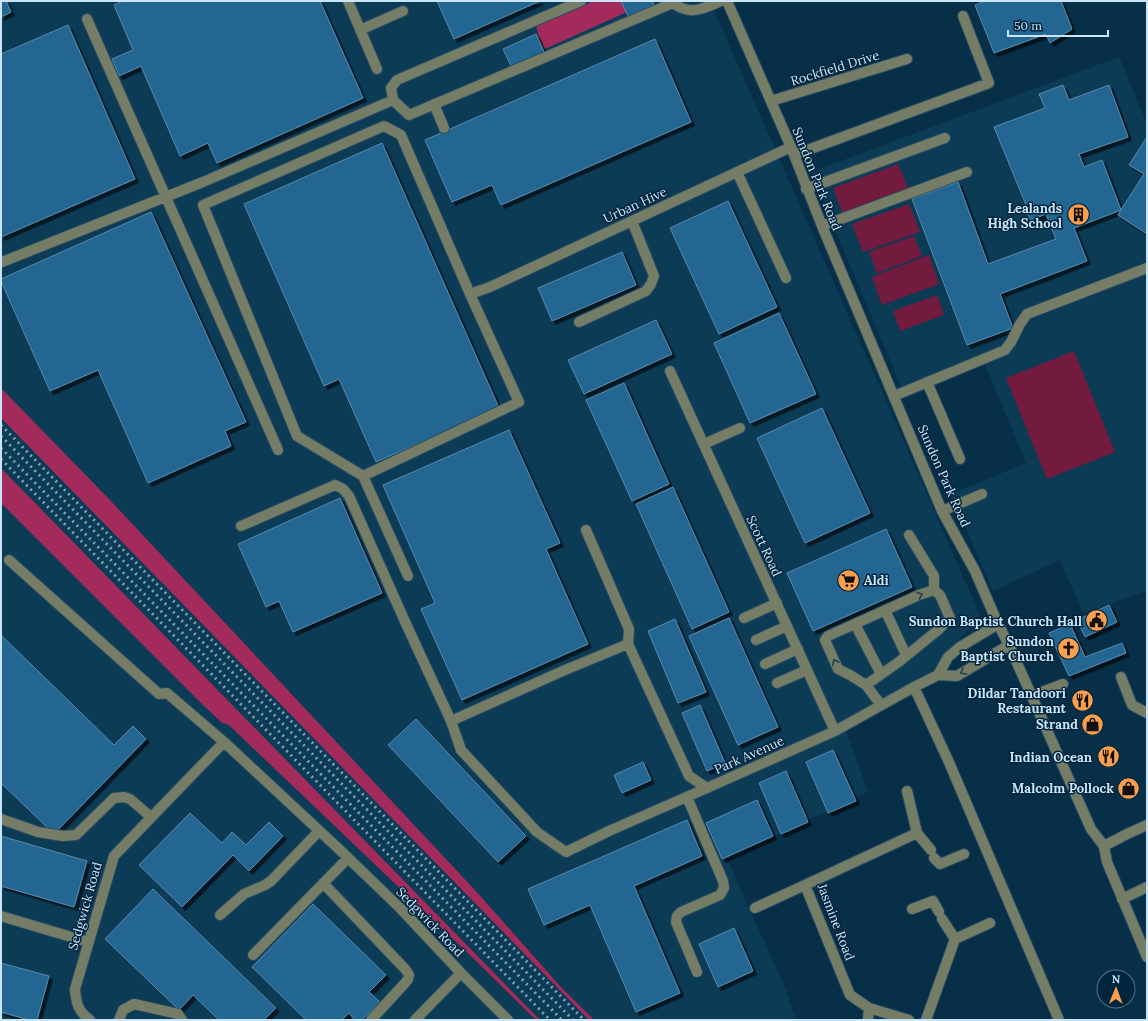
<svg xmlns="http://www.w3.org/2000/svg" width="1148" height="1021" font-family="Lora,serif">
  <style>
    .built { fill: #0c3b56 }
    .green { fill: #721b3e }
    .forest { fill: #a22b5b }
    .building { fill: #226691; stroke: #588aad; filter: url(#shadow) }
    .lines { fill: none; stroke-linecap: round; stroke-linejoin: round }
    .minor-casing { stroke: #264c63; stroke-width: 12 }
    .minor { stroke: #767d66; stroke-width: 10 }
    .rail { stroke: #81a1b6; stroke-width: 3; stroke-dasharray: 2 4; stroke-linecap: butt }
    .oneway { stroke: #233f49 }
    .labels { text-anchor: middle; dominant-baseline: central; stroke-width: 3; stroke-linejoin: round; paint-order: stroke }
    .street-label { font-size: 13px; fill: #cbe5f8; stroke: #00253c }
    .poi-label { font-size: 13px; font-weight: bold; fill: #cbe5f8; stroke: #00253c; text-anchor: end }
  </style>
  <defs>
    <filter id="shadow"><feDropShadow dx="3.5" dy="3.5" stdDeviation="0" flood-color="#0009"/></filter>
  </defs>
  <rect width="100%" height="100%" fill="#072f47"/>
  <!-- built -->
  <path class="built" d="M1,1H710L980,615L934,670L843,723L868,792L727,859L785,987L796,1020H1Z
    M1119,57L1145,119L1147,121V591L1083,613L1060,560L993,591L951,494L1026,463L984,362L904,394L811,172Z"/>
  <!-- green -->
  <path class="green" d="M898,164L909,190L843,214L833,188Z
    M909,204L920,232L863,252L852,224Z
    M914,236L922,256L877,273L869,252Z
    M929,255L939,284L882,305L872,277Z
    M937,295L944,315L900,331L893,311Z
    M1074,351L1115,452L1047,479L1006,378Z"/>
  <!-- forest -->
  <path class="forest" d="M594,1H622L627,12L545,49L540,40L536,26Z
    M1,388L109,499L474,889L560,986L594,1020H589L1,418Z
    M1,468L540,1020H536L473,958L232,728L227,724L222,723L201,703L1,503Z"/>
  <!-- building -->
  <path class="building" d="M1,1H6L11,12L1,17Z
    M123,1H320L363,98L217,163L208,143L180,156L141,66L119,76L112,59L133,50L114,5Z
    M437,1H540L454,39Z
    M621,1H652L654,5L628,16Z
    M985,1H1061L1072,29L1050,43L1046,34L994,53L975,5Z
    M68,25L135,179L1,237V54Z
    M536,34L545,54L512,68L503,49Z
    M655,39L691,122L501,205L492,185L452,202L425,140Z
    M1063,85L1069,100L1109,85L1128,137L1079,154L1084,167L1102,160L1121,210L1144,174L1129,165L1147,137V234L1118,215L1121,210L1074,228L1087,261L1000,294L1013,328L967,345L912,199L958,182L988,264L1056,239L1046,214L1031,220L1028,215L1026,205L994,127L1045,108L1039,94Z
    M382,143L499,408L376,462L339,379L324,386L244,204Z
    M728,201L777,307L719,334L670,228Z
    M151,212L246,422L225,431L231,446L148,483L98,370L50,391L1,281V279Z
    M622,252L636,285L552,321L538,288Z
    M779,313L816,394L750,423L714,343Z
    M656,320L672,354L584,394L568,360Z
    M624,383L669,484L632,501L586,400Z
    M822,408L870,513L805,543L757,438Z
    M509,430L560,543L546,549L588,644L462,700L421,609L435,603L383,485Z
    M673,487L729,612L692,629L636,504Z
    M340,498L382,593L293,632L279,601L266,607L238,544Z
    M886,529L912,587L813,631L787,573Z
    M1109,605L1117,622L1085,637L1077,620Z
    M729,618L778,727L738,745L689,636Z
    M675,619L706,692L678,703L648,631Z
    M1070,624L1085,657L1122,643L1126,653L1069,676L1049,633Z
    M1,635L114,745L133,726L146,739L54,834L1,783Z
    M700,705L725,763L707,771L682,713Z
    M416,719L526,836L498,862L388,745Z
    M833,750L856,801L828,813L806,762Z
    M643,762L651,780L622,793L614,775Z
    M786,771L808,822L781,834L759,783Z
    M757,800L773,836L722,859L706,823Z
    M190,813L222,843L232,832L246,845L269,822L283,836L249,871L233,855L182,907L139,865Z
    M687,820L702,856L634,886L680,993L636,1012L590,905L544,925L528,889Z
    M1,836L87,861L74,907L1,886Z
    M153,889L276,1008L264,1020H219L193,995L179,1010L105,939Z
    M313,904L386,975L369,992L380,1002L362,1020H355L349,1013L342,1020H306L252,967Z
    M734,928L753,971L718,987L699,944Z
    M1,963L49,976L37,1020H29L1,1012Z"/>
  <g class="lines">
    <defs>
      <path id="minor" d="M348,1L377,69
        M581,1L397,80L391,88L393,100L409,115L673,3
        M672,1C676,7 687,11 694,10C702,10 714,4 721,1
        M727,1L791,147L822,226L942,511L975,571L998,624L1009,645L1091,829L1104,846L1107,862L1147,957
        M87,19L278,450
        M360,30L403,11
        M771,101L907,59
        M434,104L444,128
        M794,155L989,83L963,16
        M737,172L786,278
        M806,189L945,138
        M822,226L967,172
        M2,262L203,182L393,100
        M470,294L519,402L363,476L297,436L203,205L384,126L401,135L470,294L490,287L791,147
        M579,322L646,291L651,284L654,276L632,221
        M670,371L835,731
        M927,382L960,459
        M894,396L1005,350L1011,342L1020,324L1027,314L1147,268
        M704,444L740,428
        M363,476L408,576
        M942,511L982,494
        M241,526L335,485L343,489L349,496L407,626L451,721
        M586,530L629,629L628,644
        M909,535L934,576V590
        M9,560L159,694L167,693L224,742L341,851L400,908L461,973
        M885,610L906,655
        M744,618L777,603
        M855,624L881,674
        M756,640L787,626
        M765,664L798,649
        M938,675L948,657L960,647L998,624
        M1121,677L1132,705L1147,713
        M777,683L807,670
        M866,685L900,661L938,630L950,618L940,595L934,590L919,595L828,636L825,640L838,669L850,675L866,685L881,705
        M914,687L948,760L1059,1020
        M1031,696L1063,684
        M707,788L689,776L628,644L565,670L451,721L461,750L537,832L566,852L609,831L707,788L835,731L914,687L938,675L957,676L1009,645
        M907,791L917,833L805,885L850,995L869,1008L909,1020
        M687,797L723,881L724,888L720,895L681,912L677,916L676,922L697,972
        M1,819L38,832L63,836L76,835L114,798L124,797L130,799L151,817
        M917,833L931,850
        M1104,846L1127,834L1147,825
        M934,858L940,864L964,854
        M323,883L406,970L409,975L408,979L406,982L371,1020
        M1122,899L1147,887
        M755,908L805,885
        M912,909L933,901L939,912
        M220,915L244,894L265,885L271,881L319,831
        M1,916L88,942
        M942,919L955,939
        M253,955L348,858
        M90,1020C78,1011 76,1003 75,989L114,856L224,742
        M119,1020L123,1010L134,1004L178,1014L182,1020
        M415,1020L461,973L508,1020
        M868,1020L869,1008
        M926,1020L955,939L990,923"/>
    </defs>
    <!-- minor casing -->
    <use href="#minor" class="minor-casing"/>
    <!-- minor -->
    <use href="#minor" class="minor"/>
    <!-- rail -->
    <path class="rail" d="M1,425L584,1020
      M1,436L573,1020
      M1,448L562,1020
      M1,459L550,1020"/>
  </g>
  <!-- one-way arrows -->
  <defs><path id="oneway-chevron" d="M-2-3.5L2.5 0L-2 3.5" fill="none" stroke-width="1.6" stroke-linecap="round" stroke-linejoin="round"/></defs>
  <g class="oneway">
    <use href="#oneway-chevron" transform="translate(920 595) rotate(-19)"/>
    <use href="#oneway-chevron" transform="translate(835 662) rotate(-116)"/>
    <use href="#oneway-chevron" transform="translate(963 672) rotate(150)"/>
  </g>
  <!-- icons -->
  <defs>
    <symbol id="building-disc" viewBox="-11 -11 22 22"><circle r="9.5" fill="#f99f4d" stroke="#00253c"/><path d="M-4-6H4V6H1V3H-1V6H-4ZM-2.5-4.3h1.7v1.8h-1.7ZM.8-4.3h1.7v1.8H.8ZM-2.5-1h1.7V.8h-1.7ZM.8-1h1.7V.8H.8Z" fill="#111"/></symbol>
    <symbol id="supermarket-disc" viewBox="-11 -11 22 22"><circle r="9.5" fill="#f99f4d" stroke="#00253c"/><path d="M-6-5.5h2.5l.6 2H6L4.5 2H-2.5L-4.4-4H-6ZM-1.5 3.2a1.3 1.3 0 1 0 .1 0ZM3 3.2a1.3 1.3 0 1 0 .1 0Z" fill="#111"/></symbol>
    <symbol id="civic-disc" viewBox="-11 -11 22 22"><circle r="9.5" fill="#f99f4d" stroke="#00253c"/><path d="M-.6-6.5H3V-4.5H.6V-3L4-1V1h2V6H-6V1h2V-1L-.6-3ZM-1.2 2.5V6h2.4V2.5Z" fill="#111"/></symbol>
    <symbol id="church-disc" viewBox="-11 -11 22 22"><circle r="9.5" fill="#f99f4d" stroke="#00253c"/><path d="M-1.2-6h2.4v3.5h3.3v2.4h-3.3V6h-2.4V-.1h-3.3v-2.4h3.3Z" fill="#111"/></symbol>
    <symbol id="restaurant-disc" viewBox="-11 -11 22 22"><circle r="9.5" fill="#f99f4d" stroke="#00253c"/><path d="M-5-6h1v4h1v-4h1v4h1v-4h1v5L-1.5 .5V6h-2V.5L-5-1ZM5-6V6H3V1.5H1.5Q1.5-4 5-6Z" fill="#111"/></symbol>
    <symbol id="shop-disc" viewBox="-11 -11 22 22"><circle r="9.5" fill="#f99f4d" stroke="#00253c"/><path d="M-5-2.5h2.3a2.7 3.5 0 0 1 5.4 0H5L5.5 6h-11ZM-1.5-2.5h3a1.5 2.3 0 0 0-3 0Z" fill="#111"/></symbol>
  </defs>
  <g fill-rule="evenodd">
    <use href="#building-disc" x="1066" y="202" width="25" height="25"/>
    <use href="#supermarket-disc" x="836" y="568" width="25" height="25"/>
    <use href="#civic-disc" x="1084" y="608" width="25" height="25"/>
    <use href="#church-disc" x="1056" y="636" width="25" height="25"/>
    <use href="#restaurant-disc" x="1070" y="688" width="25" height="25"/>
    <use href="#shop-disc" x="1080" y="712" width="25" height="25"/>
    <use href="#restaurant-disc" x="1096" y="744" width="25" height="25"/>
    <use href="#shop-disc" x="1116" y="776" width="25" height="25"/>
  </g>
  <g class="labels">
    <!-- street labels -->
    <g class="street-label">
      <text transform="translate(835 68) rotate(-17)">Rockfield Drive</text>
      <text transform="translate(817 179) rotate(68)">Sundon Park Road</text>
      <text transform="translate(635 205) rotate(-25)">Urban Hive</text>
      <text transform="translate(944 476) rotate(66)">Sundon Park Road</text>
      <text transform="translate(764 546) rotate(65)">Scott Road</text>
      <text transform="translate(749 755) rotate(-24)">Park Avenue</text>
      <text transform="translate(85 906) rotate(-74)">Sedgwick Road</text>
      <text transform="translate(430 922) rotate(46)">Sedgwick Road</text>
      <text transform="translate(836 922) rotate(69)">Jasmine Road</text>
    </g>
    <!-- poi labels -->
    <g class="poi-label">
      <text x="1062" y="208">Lealands<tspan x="1062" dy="15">High School</tspan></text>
      <text x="864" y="580" text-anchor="start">Aldi</text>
      <text x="1082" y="621">Sundon Baptist Church Hall</text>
      <text x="1054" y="641">Sundon<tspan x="1054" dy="15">Baptist Church</tspan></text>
      <text x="1066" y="693">Dildar Tandoori<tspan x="1066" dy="15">Restaurant</tspan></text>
      <text x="1078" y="724">Strand</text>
      <text x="1092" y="757">Indian Ocean</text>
      <text x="1114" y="788">Malcolm Pollock</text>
    </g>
  </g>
  <!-- border -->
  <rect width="1148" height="1021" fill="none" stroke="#cbe5f8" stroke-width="4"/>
  <!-- north arrow -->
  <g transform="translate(1116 989) rotate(1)"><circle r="19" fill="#00253c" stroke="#517287"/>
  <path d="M0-3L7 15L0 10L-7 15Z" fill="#f99f4d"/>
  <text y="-6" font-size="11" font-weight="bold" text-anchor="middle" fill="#cbe5f8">N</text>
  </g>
  <!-- scale -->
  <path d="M1008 30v6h100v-6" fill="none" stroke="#cbe5f8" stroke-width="2"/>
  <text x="1014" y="30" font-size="12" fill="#cbe5f8" stroke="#00253c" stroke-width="3" paint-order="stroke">50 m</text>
</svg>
